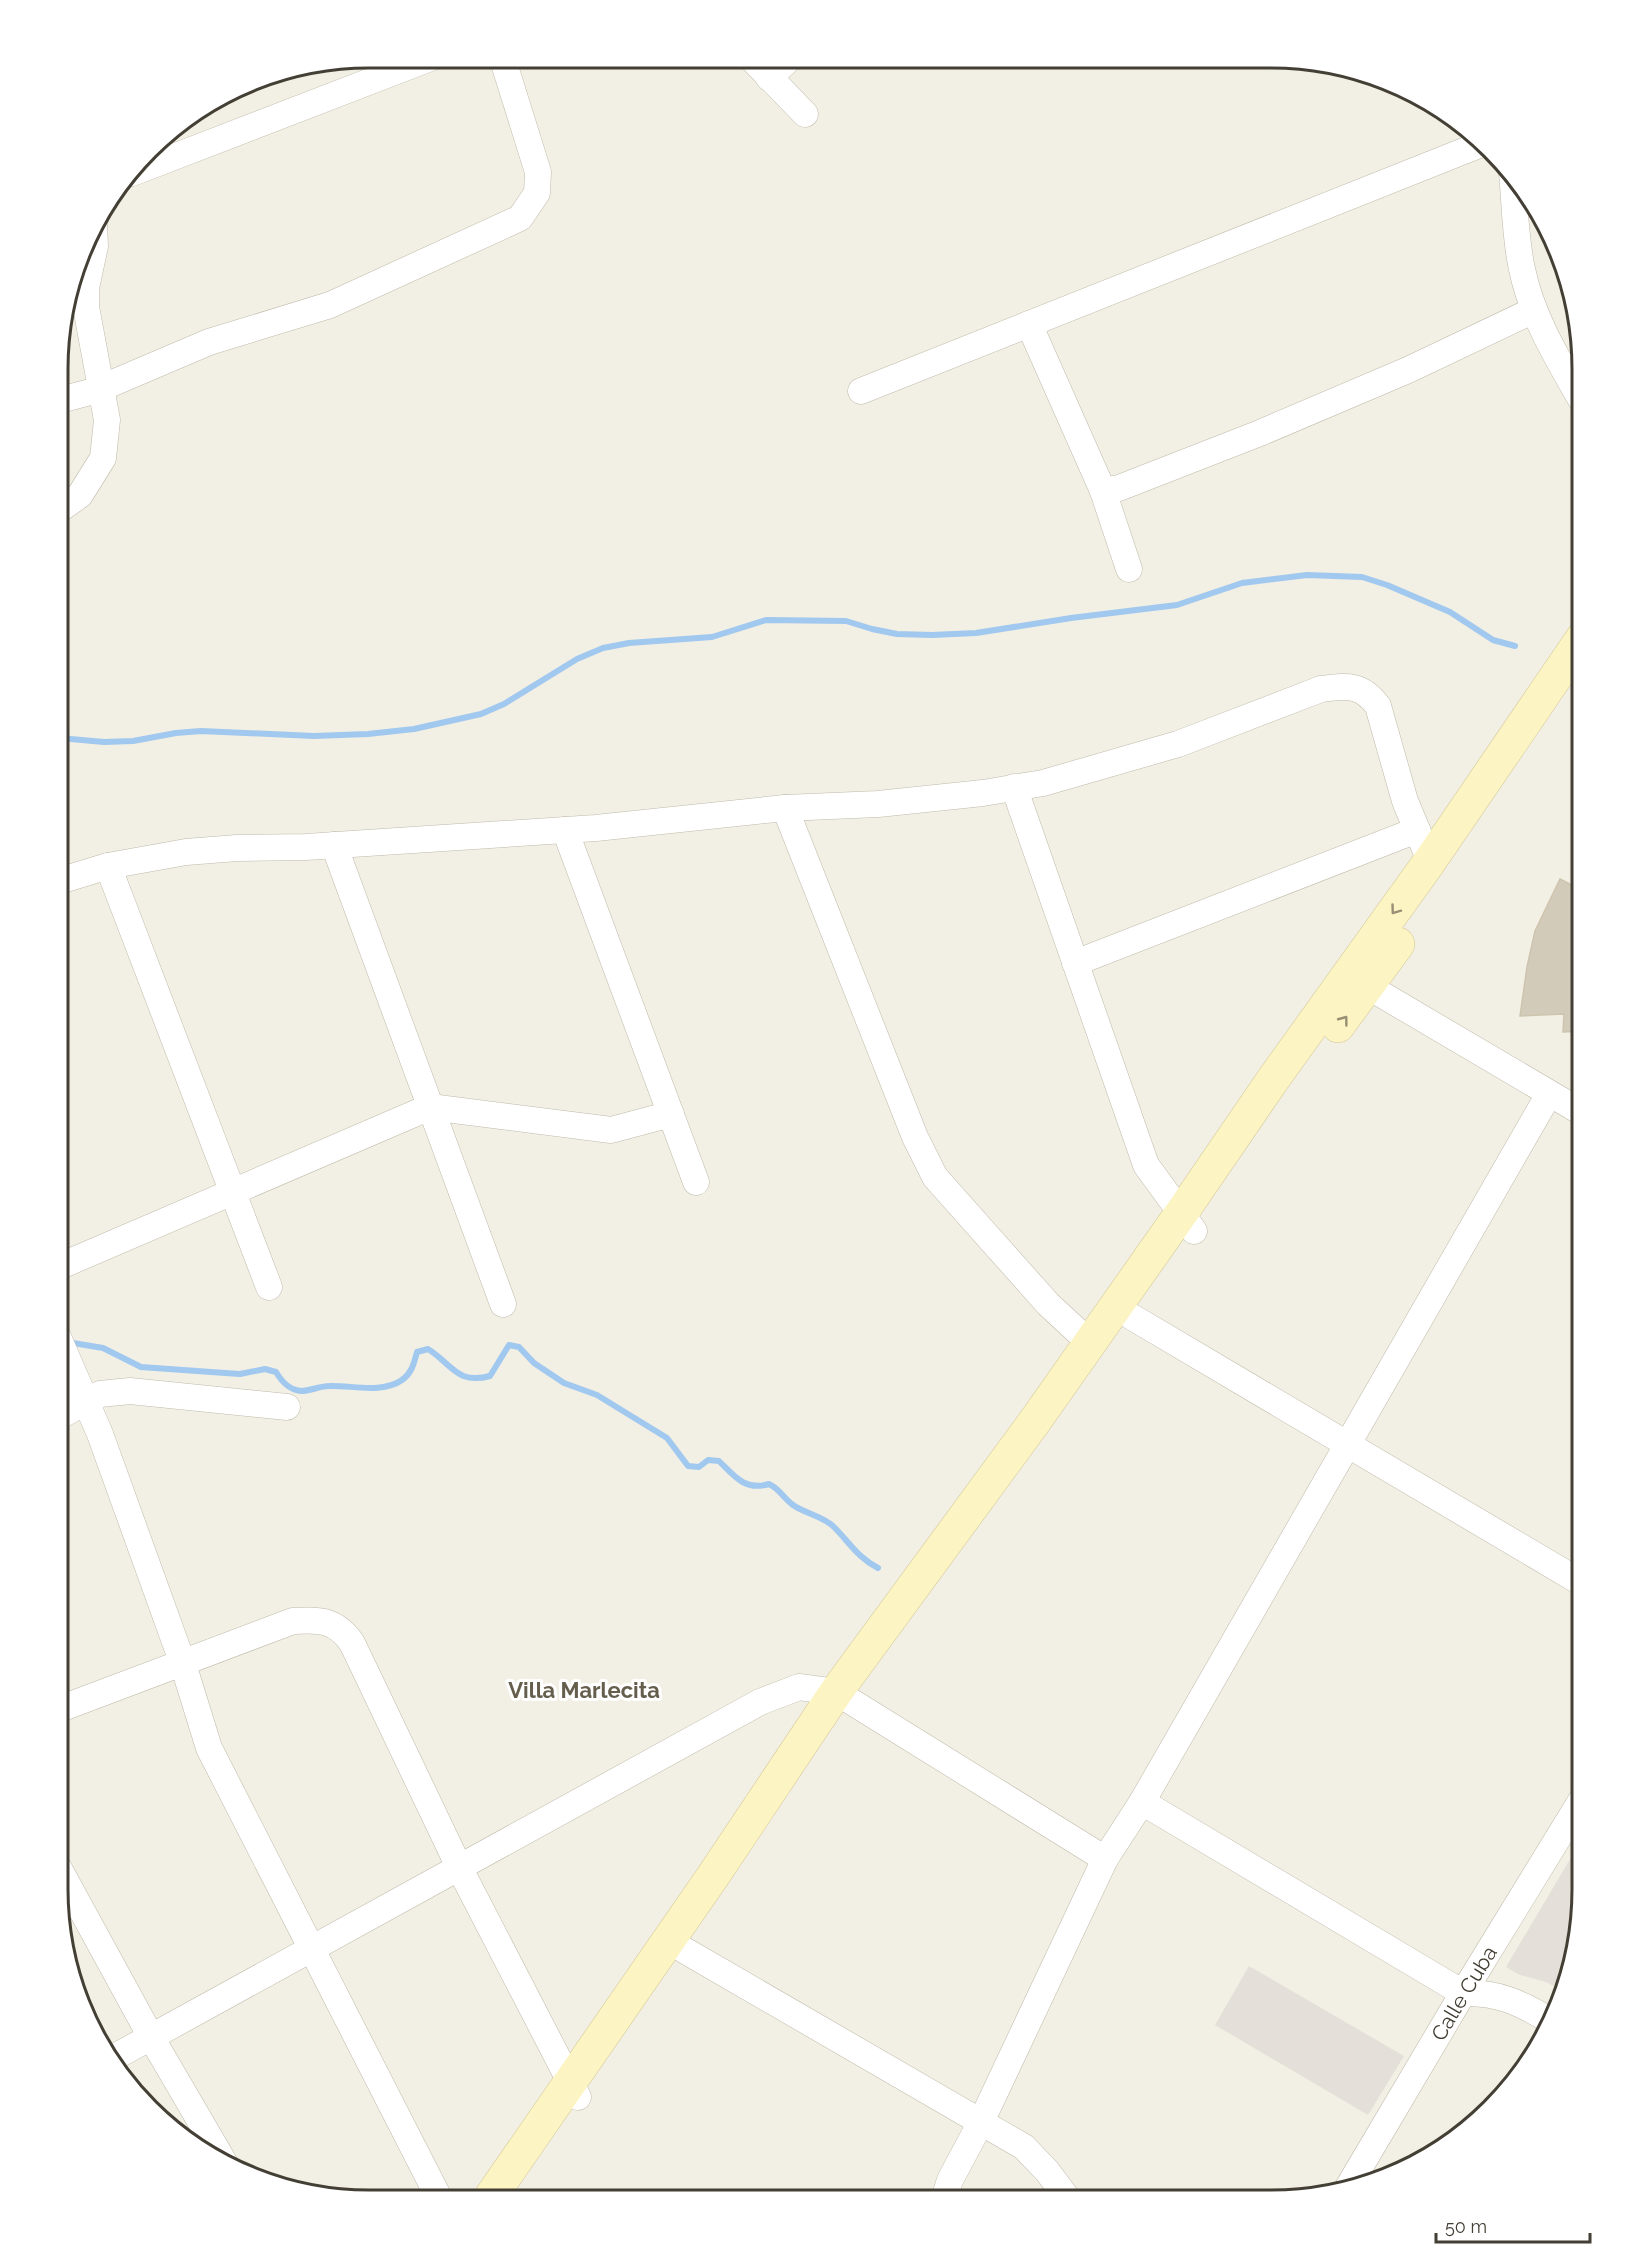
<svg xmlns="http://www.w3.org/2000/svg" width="1640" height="2257" font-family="Raleway,sans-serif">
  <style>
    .industrial { fill: #e4e0d9 }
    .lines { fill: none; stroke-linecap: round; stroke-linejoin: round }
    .stream { stroke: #a1c8ee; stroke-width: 6 }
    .building { fill: #d3cbba; stroke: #cec4ae; stroke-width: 1.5 }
    .street-casing { stroke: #c0baaa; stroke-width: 27 }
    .secondary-casing { stroke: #d1c695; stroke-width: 34 }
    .street { stroke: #fff; stroke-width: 26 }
    .secondary { stroke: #fdf4c3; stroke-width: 33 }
    .oneway { stroke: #979074 }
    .labels { text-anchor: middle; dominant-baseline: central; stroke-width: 6; stroke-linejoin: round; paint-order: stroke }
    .street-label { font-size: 21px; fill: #443f34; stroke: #fff }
    .neighbourhood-label { font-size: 22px; font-weight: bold; fill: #665e4c; stroke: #fff }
    .rim { fill: none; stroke: #443f34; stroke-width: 3 }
  </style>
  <rect width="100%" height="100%" fill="#f2efe4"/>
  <!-- industrial -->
  <path class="industrial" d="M1582,1839V1909L1565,1992L1546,1982L1520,1975L1506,1967Z
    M1249,1966L1404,2056L1368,2115L1215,2025Z"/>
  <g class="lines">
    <!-- stream -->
    <path class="stream" d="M59,738L104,742L133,741L176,733L201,731L314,736L368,734L414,729L481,714L504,704L577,659L603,648L629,643L712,637L766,620L846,621L872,629L897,634L932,635L976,633L1071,618L1177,605L1242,583L1307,575L1362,577L1387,585L1450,612L1493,640L1515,646
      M67,1342L103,1348L141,1367L225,1373L240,1374L265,1369L276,1372C282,1382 289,1390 301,1391C310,1391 320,1386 329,1386C351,1385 382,1394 402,1380C412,1373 414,1363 417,1352L428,1349C452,1364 457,1385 490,1376L509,1345L519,1347L534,1363L564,1383L597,1395L667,1438L688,1466L699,1467L708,1460L719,1461C735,1477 745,1491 769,1484C780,1489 783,1498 793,1505C806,1514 823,1516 834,1527C849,1542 858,1558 878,1568"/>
  </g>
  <!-- building -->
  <path class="building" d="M1560,879L1583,891V1031L1563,1032L1564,1014L1520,1016L1527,967L1535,931Z"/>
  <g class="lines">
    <defs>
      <g id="street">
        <path d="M751,58L805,114"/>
        <path d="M769,78L790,58"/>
        <path d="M132,173L433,57"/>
        <path d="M1512,173C1515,204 1515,238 1522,269C1532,318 1559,361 1583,403"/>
        <path d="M1029,324L1103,491L1129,569"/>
        <path d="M861,391L1484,143"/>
        <path d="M60,400L94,391L209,342L330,305L520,218L537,193L538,172L502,57"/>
        <path d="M1103,491L1119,488L1260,433L1408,370L1534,310"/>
        <path d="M59,510L80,495L103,458L107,420L86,307V288L95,246L94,225"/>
        <path d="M1014,787L1146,1165L1194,1231"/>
        <path d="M785,808L915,1137L935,1177L1048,1304L1090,1343"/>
        <path d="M565,830L696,1182"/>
        <path d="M334,845L503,1304"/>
        <path d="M108,866L269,1287"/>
        <path d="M59,881L108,866L186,852L237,848L306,847L596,828L785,808L878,804L983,793L1043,783L1178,744L1321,689C1347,686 1361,683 1378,706L1405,801L1430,861"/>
        <path d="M1075,963L1417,830"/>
        <path d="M1369,987L1583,1113"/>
        <path d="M58,1267L430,1107L611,1130L671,1114"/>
        <path d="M1132,1317L1582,1583"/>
        <path d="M58,1337L100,1434L183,1664L209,1748L439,2198"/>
        <path d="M58,1417L100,1394L130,1391L287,1407"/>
        <path d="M57,1710L293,1621C320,1619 336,1620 352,1643L460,1869L578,2097"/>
        <path d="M1142,1802L1463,1993C1499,1992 1520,2003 1551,2021"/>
        <path d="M57,1865L151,2037L224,2162"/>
        <path d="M684,1950L1024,2147L1047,2171L1068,2199"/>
        <path d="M111,2059L760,1702L799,1687L836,1692L1105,1859"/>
        <path id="s1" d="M1347,2189L1463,1993L1582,1799"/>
        <path d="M944,2199L950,2180L981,2122L1105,1859L1142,1802L1549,1094"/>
      </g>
      <path id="secondary" d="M1338,1026L1398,944
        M490,2198L713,1876L836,1692L1035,1421L1187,1205L1274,1078L1430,861L1583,637"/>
    </defs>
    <!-- street casing -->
    <use href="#street" class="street-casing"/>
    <!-- secondary casing -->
    <use href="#secondary" class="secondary-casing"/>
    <!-- street -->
    <use href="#street" class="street"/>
    <!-- secondary -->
    <use href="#secondary" class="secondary"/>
  </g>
  <!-- one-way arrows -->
  <defs><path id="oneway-chevron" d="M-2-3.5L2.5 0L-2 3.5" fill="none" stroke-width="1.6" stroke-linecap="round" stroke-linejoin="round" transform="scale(1.5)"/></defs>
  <g class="oneway">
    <use href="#oneway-chevron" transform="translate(1395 910) rotate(126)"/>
    <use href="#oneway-chevron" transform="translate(1344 1020) rotate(-53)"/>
  </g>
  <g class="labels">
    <!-- street labels -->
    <g class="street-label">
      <text stroke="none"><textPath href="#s1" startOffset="228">Calle Cuba</textPath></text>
    </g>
    <!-- neighbourhood labels -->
    <g class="neighbourhood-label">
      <text x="584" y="1690">Villa Marlecita</text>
    </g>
  </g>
  <!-- crop -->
  <path d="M0 0H1640V2257H0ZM369 68H1271A301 301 0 0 1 1572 369V1889A301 301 0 0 1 1271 2190H369A301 301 0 0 1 68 1889V369A301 301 0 0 1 369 68Z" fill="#fff" fill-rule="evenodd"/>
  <path class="rim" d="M369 68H1271A301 301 0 0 1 1572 369V1889A301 301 0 0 1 1271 2190H369A301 301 0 0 1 68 1889V369A301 301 0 0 1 369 68Z"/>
  <!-- scale -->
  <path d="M1436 2233v9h154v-9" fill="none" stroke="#443f34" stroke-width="3"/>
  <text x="1445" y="2233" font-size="18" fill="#443f34" stroke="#ffffff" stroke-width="4.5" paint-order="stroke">50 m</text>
</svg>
